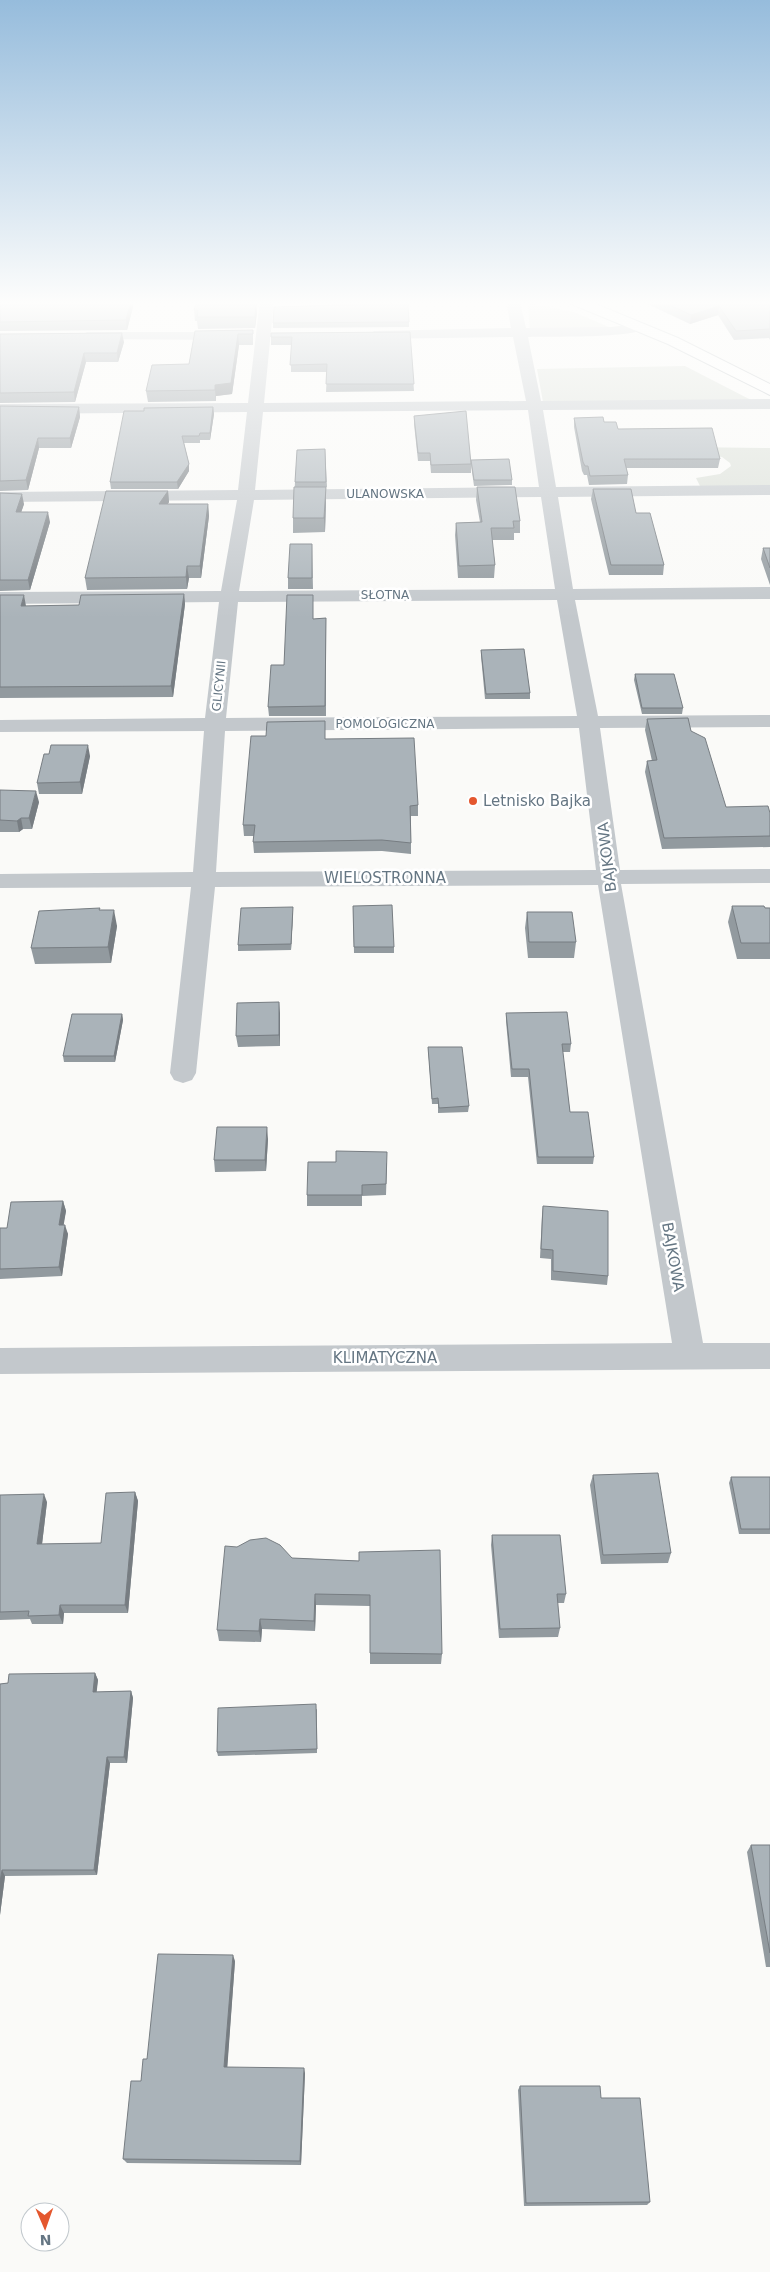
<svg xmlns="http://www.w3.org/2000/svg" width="770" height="2272" font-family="'DejaVu Sans',sans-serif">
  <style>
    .green { fill: #dadfd7 }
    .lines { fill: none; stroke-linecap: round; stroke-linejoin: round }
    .secondary-casing { stroke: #b3babf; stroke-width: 2 }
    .street { fill: #c3c8cc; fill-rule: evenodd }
    .secondary { fill: #fff; fill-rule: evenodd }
    .wall { fill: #929a9f }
    .shaded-wall { fill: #777d82 }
    .building { fill: #aab3b9; stroke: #777d82 }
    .poi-dot { fill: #e4572e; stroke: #fff; stroke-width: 2 }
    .labels { text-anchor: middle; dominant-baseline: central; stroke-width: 5; stroke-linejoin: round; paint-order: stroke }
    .far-street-label { font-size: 12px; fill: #657683; stroke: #fff }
    .poi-label { font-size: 15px; fill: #657683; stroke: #fff; text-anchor: start }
    .street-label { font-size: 15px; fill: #657683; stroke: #fff }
  </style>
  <rect width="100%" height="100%" fill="#fafaf8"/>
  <!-- green -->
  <path class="green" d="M275,300H503L504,301L275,303Z
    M529,303L574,312L611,328L530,330L528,306Z
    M685,366L753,401L543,402L537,369Z
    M686,447L770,448V486H700L696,478L720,474L731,466L730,463L722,457L702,454Z"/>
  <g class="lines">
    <defs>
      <path id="secondary" d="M567,300H586L678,338L770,384V395L668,344L569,303Z"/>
    </defs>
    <!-- secondary casing -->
    <use href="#secondary" class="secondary-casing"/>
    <!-- street -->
    <path class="street" d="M260,300H274L264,403L526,401L513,337L374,339L367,335L374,331L511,328L507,306L511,300H525L521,306L526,328L612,327L640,323L647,327C638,339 546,336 528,337L541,401L770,399V409L543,410L556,487L770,485V495L558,497L573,589L770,587V599L575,600L598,716L770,715V727L600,728L620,870L770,869V883L621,884L703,1343H770V1369L0,1374V1348L672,1343L598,885L215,887L196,1073L192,1080L183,1083L174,1080L170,1073L191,887L0,888V874L193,872L204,731L0,732V720L205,718L219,602L0,604V592L221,591L237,500L0,502V492L238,490L247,412L0,414V404L248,403ZM528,410L539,487L255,490L263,412ZM541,497L555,589L239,591L254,500ZM557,600L577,716L226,718L238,602ZM579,728L596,870L216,872L225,731Z
      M87,332H231L238,336L231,340L82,339L80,336Z"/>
    <!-- secondary -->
    <use href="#secondary" class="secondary"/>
  </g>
  <!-- wall -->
  <path class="wall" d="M0,300H132L133,307L127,330L0,331Z
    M243,300L257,312L255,328L198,329L197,321H195L194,310Z
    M639,300H770V340L769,338L734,340L718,315L690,324Z
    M409,322V327L273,328V323Z
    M253,330V345H239L232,394L216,396V401L148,402L146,391L189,364L195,331Z
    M410,332L414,391L326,392L327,372H291V345H271V337Z
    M0,334L124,342L118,362H86L75,402L0,403Z
    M0,406L79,407L80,417L71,448H39L28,490L0,491Z
    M213,407L214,414L210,440H200V443H184L189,464V471L178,489H111L110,482Z
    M414,416L471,464V473H431L430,461H418L414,424Z
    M574,418L604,422L618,429L720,459L718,468H626L628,475L627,484L589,485L587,475H584L582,471L574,427Z
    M325,449L327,487H326V501L325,532L293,533V518L295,482Z
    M471,460L512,480V485L474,486L471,465Z
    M477,487L520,521V533H514V540H492L495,565L494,578H458L455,535L456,523L480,522L476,500Z
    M593,489L636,513L664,565L663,575H609L591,499Z
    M168,491L169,502L168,504H208L209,516L201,578H189L187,589L87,590L85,578Z
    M0,493L24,504L21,512L50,522L30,590L0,591Z
    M312,544L313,589H288V578Z
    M763,548H770V585L761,559Z
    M184,594L185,604L173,697L0,698V595L26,606L79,605Z
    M326,618V716H269L268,707L284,665L314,619Z
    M481,650L530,693V699H485L481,656Z
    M635,674L683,708L682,714H642L634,680Z
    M647,719L691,731L726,807L770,813V847L662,849L645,772L647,761H652L645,730Z
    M325,739L418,805V816H411V854L382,851L254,853L253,842L254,836H244L243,825Z
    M49,754L90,756L82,794H39L37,783Z
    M0,790L39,802L32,829H23L19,832H0Z
    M353,906L394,947V953H354Z
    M732,906L770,908V959H737L728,922Z
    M100,910L117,926L111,963L35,964L31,948Z
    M527,912L576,942L574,958H528L525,928Z
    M293,913L291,950L238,951V945Z
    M280,1013V1046L238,1047L236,1036Z
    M506,1013L571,1044L570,1052H562L570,1112L594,1157L593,1164H537L528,1077H511L506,1021Z
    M122,1014L123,1020L115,1062H64L63,1056Z
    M428,1047L469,1106L468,1112L438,1113V1104H432Z
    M268,1139L266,1171L215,1172L214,1160Z
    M387,1163L386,1195L362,1196V1206H307V1195Z
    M63,1201L66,1211L63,1225L68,1234L62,1276L0,1279V1228H7Z
    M543,1206L608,1276L607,1285L551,1280V1259L540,1258L542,1215Z
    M593,1475L671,1553L668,1563L601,1564L590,1485Z
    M731,1477H770V1534H739L729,1483Z
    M135,1492L138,1501L128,1613H64L63,1624H32L30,1619L0,1620V1495L47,1502L42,1544L101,1543Z
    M492,1535L566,1594L564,1603H557L560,1628L558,1637L499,1638L491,1545Z
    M292,1558L359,1561L442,1654L441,1664H370V1606L316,1605L315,1631L262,1629L261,1642L219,1641L217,1630Z
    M95,1673L98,1680L96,1692L131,1691L133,1698L127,1763H110L97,1875L5,1876L0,1915V1684L8,1683Z
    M317,1709V1753L218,1756L217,1752Z
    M751,1845H770V1967H766L747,1852Z
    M235,1961L227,2067L305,2073L301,2165L127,2163L123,2159L141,2081L147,2059Z
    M520,2086L601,2098L650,2202L647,2205L524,2206L518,2090Z"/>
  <!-- shaded-wall -->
  <path class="shaded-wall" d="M131,300L133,307L127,330L126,320Z
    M256,300L257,312L255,328V317Z
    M719,306L718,315L690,324L691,315Z
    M122,333L124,342L118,362L117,353Z
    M238,334L239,345L232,394L216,396V401L215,390V385Z
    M84,353L86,362L75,402L74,392Z
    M79,407L80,417L71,448L70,438Z
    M213,407L214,414L210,440V433Z
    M38,438L39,448L28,490L26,480Z
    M189,464V471L178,489L177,482Z
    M326,487V501L325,532L324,518Z
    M168,491L169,502L160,516L159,504Z
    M22,494L24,504L18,522L16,512Z
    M208,504L209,516L201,578L200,566Z
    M48,512L50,522L30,590L28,580Z
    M187,566L189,578L187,589L186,577Z
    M184,594L185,604L173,697L171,686Z
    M24,595L26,606H21Z
    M88,745L90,756L82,794L80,782Z
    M36,791L39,802L32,829L29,818Z
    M21,818L23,829L19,832L17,821Z
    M293,907V913L291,950V944Z
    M114,910L117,926L111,963L108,947Z
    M279,1002L280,1013V1046L279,1035Z
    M122,1014L123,1020L115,1062L114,1056Z
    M267,1127L268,1139L266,1171L265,1160Z
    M63,1201L66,1211L62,1235L59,1225Z
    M65,1225L68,1234L62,1276L59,1267Z
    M135,1492L138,1501L128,1613L125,1605Z
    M44,1494L47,1502L41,1553L37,1544Z
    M315,1594L316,1605L315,1631L314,1621Z
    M60,1605L64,1613L63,1624L59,1615Z
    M260,1619L262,1629L261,1642L259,1631Z
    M95,1673L98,1680L96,1698L93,1692Z
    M131,1691L133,1698L127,1763L124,1757Z
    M107,1757L110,1763L97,1875L94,1870Z
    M2,1870L5,1876L0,1915V1882Z
    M233,1955L235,1961L227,2072L224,2067Z
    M304,2068L305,2073L301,2165L300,2161Z"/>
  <!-- building -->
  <path class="building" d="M0,300H131L126,320L0,322Z
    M197,300H256L255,317H197L198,310H194Z
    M659,300H770V329L736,331L719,306L691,315Z
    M408,303L409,322L273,323L274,307Z
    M253,330V334H238L231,383L215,385V390L146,391L152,365L189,364L195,331Z
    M410,332L414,384H326L327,364L290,365L292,337H271V333Z
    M122,333L117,353H84L74,392L0,393V334Z
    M0,406L79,407L70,438H38L26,480L0,481Z
    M213,407L210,433H200L199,436H182L189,464L177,482H110L124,411H144V408Z
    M466,411L471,464L431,465L430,453H418L414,416Z
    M603,417L604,422H616L618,429L712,428L720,459H624L628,475L590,476L588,466H585L583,462L574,418Z
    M325,449L326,482H295L297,450Z
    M509,459L512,480H474L471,460Z
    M294,487H326L324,518H293Z
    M477,487H515L520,521H513L514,528H491L495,565L459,566L456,523L482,522Z
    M593,489H631L636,513H650L664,565H611Z
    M106,491H168L159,504H208L200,566H187L186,577L85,578Z
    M0,493L22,494L16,512H48L28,580H0Z
    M290,544H312V578H288Z
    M763,548H770V568Z
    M184,594L171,686L0,687V595H24L21,606L79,605L81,595Z
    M287,595H313V619L326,618L325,706L268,707L271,665H284Z
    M524,649L530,693L486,694L481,650Z
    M635,674H674L683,708H642Z
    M688,718L691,731L705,738L726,807L768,806L770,813V836L664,838L647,761L657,760L647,719Z
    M325,721V739L414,738L418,805L410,806L411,843L382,840L253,842L255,825H243L251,736H266L267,722Z
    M51,745H88L80,782L37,783L44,754H49Z
    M0,790L36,791L29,818H21L17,821L0,820Z
    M392,905L394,947H354L353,906Z
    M732,906H764L765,908H770V943H741Z
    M293,907L291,944L238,945L241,908Z
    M100,908L99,910H114L108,947L31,948L39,911Z
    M527,912H572L576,942H529Z
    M279,1002V1035L236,1036L237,1003Z
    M567,1012L571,1044H562L570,1112H588L594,1157H538L529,1069H512L506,1013Z
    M72,1014H122L114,1056H63Z
    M428,1047H462L469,1106L439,1108L438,1098L432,1099Z
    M217,1127H267L265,1160H214Z
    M336,1151L387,1152L386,1184L362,1185V1195H307L308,1162H336Z
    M63,1201L59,1225H65L59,1267L0,1269V1228H7L11,1202Z
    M543,1206L608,1211V1276L553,1271V1250L541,1249Z
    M658,1473L671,1553L603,1555L593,1475Z
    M731,1477H770V1529H741Z
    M135,1492L125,1605H60L59,1615L28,1616L29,1611L0,1612V1495L44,1494L37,1544L101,1543L106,1493Z
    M492,1535H560L566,1594H557L560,1628L500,1629Z
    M266,1538L280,1545L292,1558L359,1561V1552L440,1550L442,1654L370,1653V1595L315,1594L314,1621L260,1619L259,1631L217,1630L225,1546L237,1547L250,1540Z
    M95,1673L93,1692L131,1691L124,1757H107L94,1870H2L0,1882V1684L8,1683L9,1674Z
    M316,1704L317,1749L217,1752L218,1708Z
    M751,1845H770V1953Z
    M158,1954L233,1955L224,2067L304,2068L300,2161L123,2159L131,2081H141L143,2059H147Z
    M520,2086H600L601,2098H640L650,2202L526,2203Z"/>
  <!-- sky -->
  <linearGradient id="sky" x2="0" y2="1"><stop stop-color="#96bcdc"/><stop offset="0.49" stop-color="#fdfdfc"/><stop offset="1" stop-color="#fdfdfc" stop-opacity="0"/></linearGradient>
  <rect width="770" height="618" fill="url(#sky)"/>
  <!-- markers -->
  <circle class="poi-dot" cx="473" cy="801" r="5"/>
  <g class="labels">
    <!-- far-street labels -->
    <g class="far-street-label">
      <text x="385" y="494">ULANOWSKA</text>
      <text x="385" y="595">SŁOTNA</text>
      <text transform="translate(219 686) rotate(-84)">GLICYNII</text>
      <text x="385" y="724">POMOLOGICZNA</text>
    </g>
    <!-- poi labels -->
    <g class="poi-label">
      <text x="483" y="801">Letnisko Bajka</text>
    </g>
    <!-- street labels -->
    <g class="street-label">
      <text transform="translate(607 857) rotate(-97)">BAJKOWA</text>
      <text x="385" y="878">WIELOSTRONNA</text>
      <text transform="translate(673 1257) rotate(80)">BAJKOWA</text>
      <text x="385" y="1358">KLIMATYCZNA</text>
    </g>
  </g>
  <!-- north arrow -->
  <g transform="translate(45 2227) rotate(178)"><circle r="24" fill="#ffffff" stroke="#c1c8cd"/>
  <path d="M0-4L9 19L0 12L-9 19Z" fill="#e4572e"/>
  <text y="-8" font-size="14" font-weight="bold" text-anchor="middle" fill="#657683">N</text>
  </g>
</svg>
